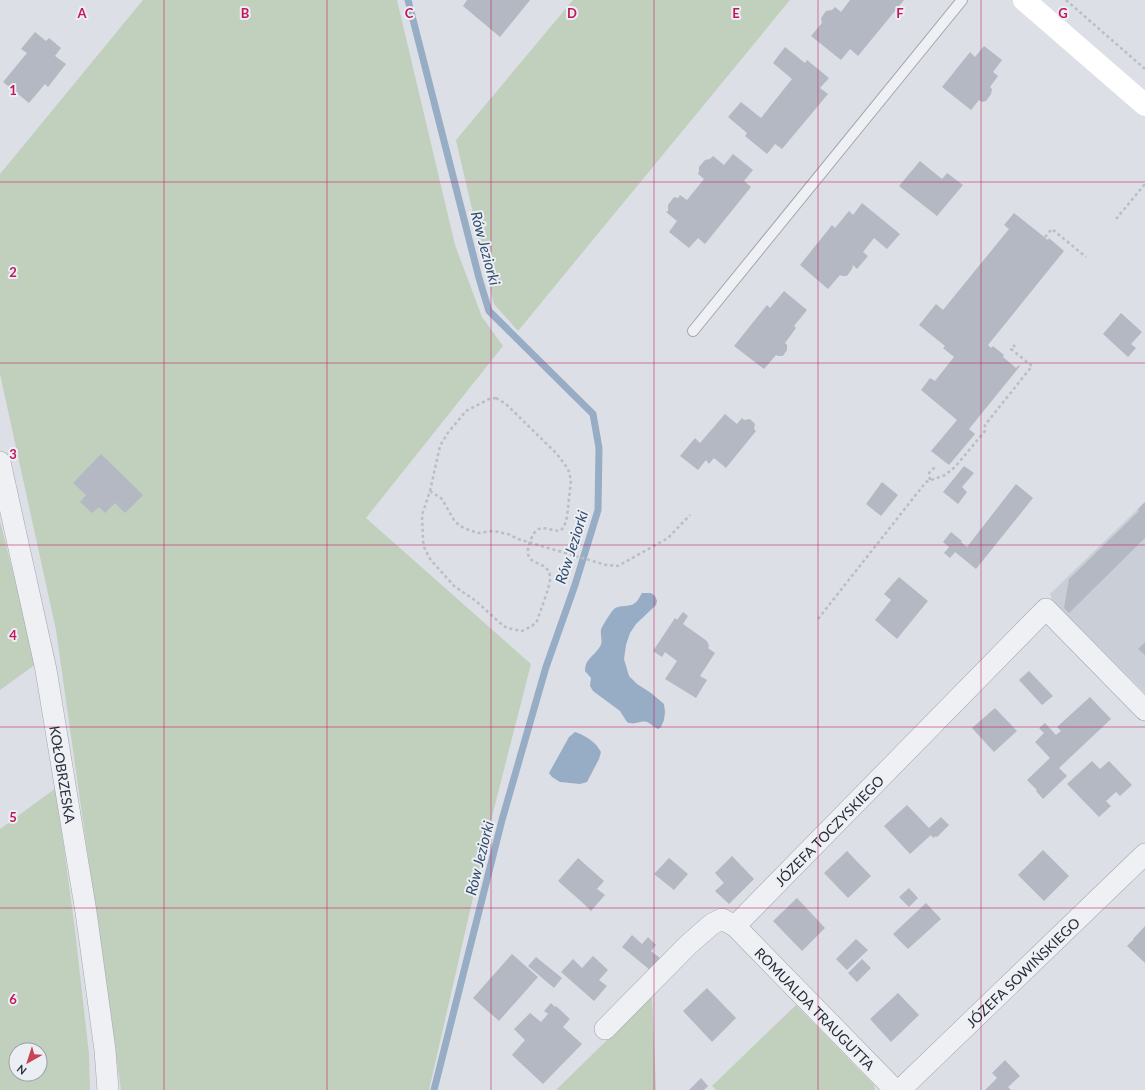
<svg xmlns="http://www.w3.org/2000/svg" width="1145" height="1090" font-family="Lato,sans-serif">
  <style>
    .built { fill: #caced7 }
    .green { fill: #c1cfbd; fill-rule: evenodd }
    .water { fill: #97acc5 }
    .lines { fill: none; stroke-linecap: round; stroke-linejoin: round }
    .stream { stroke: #97acc5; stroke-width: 7 }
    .building { fill: #b3b8c2 }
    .lane-casing { stroke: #a2a6af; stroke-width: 12 }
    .street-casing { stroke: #a2a6af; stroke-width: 22 }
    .path { stroke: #babdc4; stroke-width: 2.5; stroke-dasharray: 3 3; stroke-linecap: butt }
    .lane { stroke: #eef0f4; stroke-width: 10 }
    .street { stroke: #eef0f4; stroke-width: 21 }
    .secondary { stroke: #fff; stroke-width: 22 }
    .grid { fill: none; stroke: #c2185b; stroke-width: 1; stroke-opacity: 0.55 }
    .labels { text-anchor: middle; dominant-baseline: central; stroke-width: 4; stroke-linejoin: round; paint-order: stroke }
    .street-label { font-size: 14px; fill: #262d3b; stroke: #ebeef3 }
    .water-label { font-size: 15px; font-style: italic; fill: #324b6d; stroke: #ebeef3 }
    .grid-label { font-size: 13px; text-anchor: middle; font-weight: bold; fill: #c2185b; stroke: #ebeef3; stroke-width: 4; stroke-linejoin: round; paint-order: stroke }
  </style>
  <rect width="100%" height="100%" fill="#dcdfe5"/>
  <!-- built -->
  <path class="built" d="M1145,502V693L1053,601L1050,594Z"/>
  <!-- green -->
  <path class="green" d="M143,0H397L455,245L482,317L503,346L366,518L531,664L488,832L429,1090H121L56,630L0,374V174Z
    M573,0H790L518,331L494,304L456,140Z
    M0,521L36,664L0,690Z
    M56,788L75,930L89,1054L90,1090H0V829ZM16,1050H40V1074H16Z
    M652,996L656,1090H556Z
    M796,1005L874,1085L875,1090H716L712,1086Z"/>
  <!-- water -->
  <path class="water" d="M642,593H651L655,596L657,601L656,605L636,624L630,633L626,645L624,659L629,676L637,684L651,693L664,704L665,712L664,720L661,727L658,729C654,727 650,723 647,722C640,720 634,726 627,722L620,711L593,691L590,686L591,678L585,671C585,659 593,657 599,648C604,643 600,636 601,630C602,626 611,612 614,609C620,604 629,608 635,603C638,601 640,596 642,593Z
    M575,732C586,736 595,741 601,752L599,759L587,782L580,784L560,782L552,777L549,773L569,737Z"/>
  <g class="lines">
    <!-- stream -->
    <path class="stream" d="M408,0L479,278L489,311L593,414L599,448L598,510L575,585L546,667L502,820L434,1090"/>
  </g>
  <!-- building -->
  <path class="building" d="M467,0H530L500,37L463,6Z
    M850,0H904L858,56L850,49L841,60L811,36L822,23L821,18L826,11L832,10L835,7L841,12Z
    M35,32L46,41L49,38L61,48L55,56L66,64L48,87L45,84L29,103L3,82L27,53L21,49Z
    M984,46L1002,60L993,72L998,76L990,87L992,89L991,94L986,101L982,102L979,100L971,110L942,87L970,52L975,57Z
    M785,47L805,63L807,60L829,78L820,88L828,94L782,149L775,144L767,154L745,136L747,133L728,117L741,102L761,118L776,99L792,79L773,63Z
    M733,154L753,170L744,181L751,187L705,244L698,238L689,248L669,232L677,221L666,212L668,211V205L674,197L678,198L680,195L687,200L696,189L704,179L698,174L699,172V167L705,160L710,159L713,156L724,165Z
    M920,161L942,179L947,173L963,185L937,216L899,186Z
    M862,203L900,234L887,249L874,238L863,252L868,256L857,269L853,265L852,269L847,276H842L840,275L828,289L800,265L832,225L835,228L849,211L853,215Z
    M1014,213L1048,240L1049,238L1064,251L988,345L991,348L993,346L1004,355L1003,357L1016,368L1019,365L1020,366L969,429L975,434L949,465L931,451L957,420L921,390L930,378L935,381L954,357L943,348L945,346L919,325L936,304L943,310L1009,229L1004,225Z
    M784,291L807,310L794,326L796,328L785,343L787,345V350L783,356H778L776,355L764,369L734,346L767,305L770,308Z
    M1121,313L1142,332L1131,344L1136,348L1128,357L1103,334Z
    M725,414L737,424L742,418L744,420L750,419L755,424L754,429L756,431L726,468L714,458L709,464L706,460L698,470L680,456L695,438L700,443Z
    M101,454L143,495L125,513L115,503L105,513L99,507L92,513L80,502L86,495L73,483Z
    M964,466L974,473L962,487L967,492L958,504L943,492Z
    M882,482L898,495L881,516L866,504Z
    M1016,484L1033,498L976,569L955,552L950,558L944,553L949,547L943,542L951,532L962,541L961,542L967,547Z
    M1145,502V538L1069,613L1064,608L1069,579L1139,511L1138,509Z
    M899,577L928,601L897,639L875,620L891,600L884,594Z
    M683,612L688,616L683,624L707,641L709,646L708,648L715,653L700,676L707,680L696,698L665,679L677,661L665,652L662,657L653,651L675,618L677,620Z
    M1145,642V655L1138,649Z
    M1029,671L1053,696L1042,705L1019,680Z
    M1090,697L1111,719L1059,768L1067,776L1043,799L1036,791L1037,790L1027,780L1050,758L1035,742L1044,733L1039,728L1045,723L1056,735L1061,731L1057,727Z
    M995,708L1017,731L994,752L972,728Z
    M1092,761L1100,769L1109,761L1132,785L1120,796L1116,792L1106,801L1111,806L1099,817L1067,784Z
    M907,805L929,828L941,817L949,825L937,837L936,836L933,838L931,835L910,854L884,826Z
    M1043,850L1069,876L1044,901L1018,875Z
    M847,851L871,876L848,898L824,873Z
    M732,856L754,879L729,904L715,891L724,883L715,873Z
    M578,858L604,881L597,889L605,895L591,911L584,904L558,881Z
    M669,858L688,874L674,890L654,874Z
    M909,888L918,898L909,907L899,897Z
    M797,898L825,928L802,951L773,921Z
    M926,903L941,919L908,949L893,934Z
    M1145,926V963L1127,946L1134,939H1133Z
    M632,935L642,944L648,937L656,945L651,951L660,958L650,970L622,947Z
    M856,939L868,950L847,970L836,959Z
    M512,954L538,977L499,1021L473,998Z
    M593,956L608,970L599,980L607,986L594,1001L561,972L573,959L582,968Z
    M536,957L562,978L554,988L528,966Z
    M862,959L871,968L857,982L848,973Z
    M707,988L736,1018L712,1042L683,1011Z
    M898,993L919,1015L891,1042L870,1019Z
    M551,1003L555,1007L556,1006L570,1019L563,1027L582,1044L543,1084L512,1055L525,1040L514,1029L530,1013L541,1022L548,1014L544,1011Z
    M1005,1060L1020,1076L1008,1087L1011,1090H985L997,1078L992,1073Z
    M701,1078L708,1086L704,1090H689Z"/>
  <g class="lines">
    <defs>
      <path id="lane" d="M693,331L962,0"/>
      <g id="street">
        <path id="s1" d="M0,462L46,670L86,912L105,1050L108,1090"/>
        <path id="s2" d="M735,926L895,1090"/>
        <path id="s3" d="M605,1029L688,945L712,924L722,919L735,926L1046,609L1145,710"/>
        <path id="s4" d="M900,1090L1145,854"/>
      </g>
    </defs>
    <!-- lane casing -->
    <use href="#lane" class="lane-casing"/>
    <!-- street casing -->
    <use href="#street" class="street-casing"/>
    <!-- path -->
    <path class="path" d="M1066,0L1145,69
      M1116,219L1145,184
      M1045,237L1052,229L1086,257
      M496,398L506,404L557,454L568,469L571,480L567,517L564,527L560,531C546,530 538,522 531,539C518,570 549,557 550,577C551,585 540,611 537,621L532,626L522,631L507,628L500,623L476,601L454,586L430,559L424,547L423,540L422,515L430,491L440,446L447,434L466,411L489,399Z
      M930,480L929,473L935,467
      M430,491L442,499L454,520L460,526L469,530L478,533L493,531L508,534L518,539L538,545L606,565L618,566L668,538L690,515
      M818,619L926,482L945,475L955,467L985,431V425L1032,366L1011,349L1015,345"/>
    <!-- lane -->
    <use href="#lane" class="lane"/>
    <!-- street -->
    <use href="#street" class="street"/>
    <!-- secondary -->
    <path class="secondary" d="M1024,0L1145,105"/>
  </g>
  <!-- grid -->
  <path class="grid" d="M164,0V1090M327,0V1090M491,0V1090M654,0V1090M818,0V1090M981,0V1090M0,182H1145M0,363H1145M0,545H1145M0,727H1145M0,908H1145"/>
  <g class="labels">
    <!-- street labels -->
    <g class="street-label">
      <text stroke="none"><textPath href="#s1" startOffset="319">KOŁOBRZESKA</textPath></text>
      <text stroke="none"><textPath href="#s3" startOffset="310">JÓZEFA TOCZYSKIEGO</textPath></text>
      <text stroke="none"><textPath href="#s4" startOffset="170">JÓZEFA SOWIŃSKIEGO</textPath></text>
      <text stroke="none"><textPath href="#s2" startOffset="115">ROMUALDA TRAUGUTTA</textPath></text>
    </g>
    <!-- water labels -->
    <g class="water-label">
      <text transform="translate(486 248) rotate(75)">Rów Jeziorki</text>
      <text transform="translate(571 547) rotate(-72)">Rów Jeziorki</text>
      <text transform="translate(479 858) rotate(-76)">Rów Jeziorki</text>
    </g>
  </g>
  <g class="grid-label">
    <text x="82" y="18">A</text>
    <text x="245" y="18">B</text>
    <text x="409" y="18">C</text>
    <text x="572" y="18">D</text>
    <text x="736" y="18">E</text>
    <text x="900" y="18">F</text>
    <text x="1063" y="18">G</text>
    <text x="13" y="95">1</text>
    <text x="13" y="277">2</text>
    <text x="13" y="459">3</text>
    <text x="13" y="640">4</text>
    <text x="13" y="822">5</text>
    <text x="13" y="1004">6</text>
  </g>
  <!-- north arrow -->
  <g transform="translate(28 1062) rotate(219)"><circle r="19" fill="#ebeef3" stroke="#9ca1a9"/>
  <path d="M0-3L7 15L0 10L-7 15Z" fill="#c84353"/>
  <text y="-6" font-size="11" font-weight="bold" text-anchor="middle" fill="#262d3b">N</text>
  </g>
</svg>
